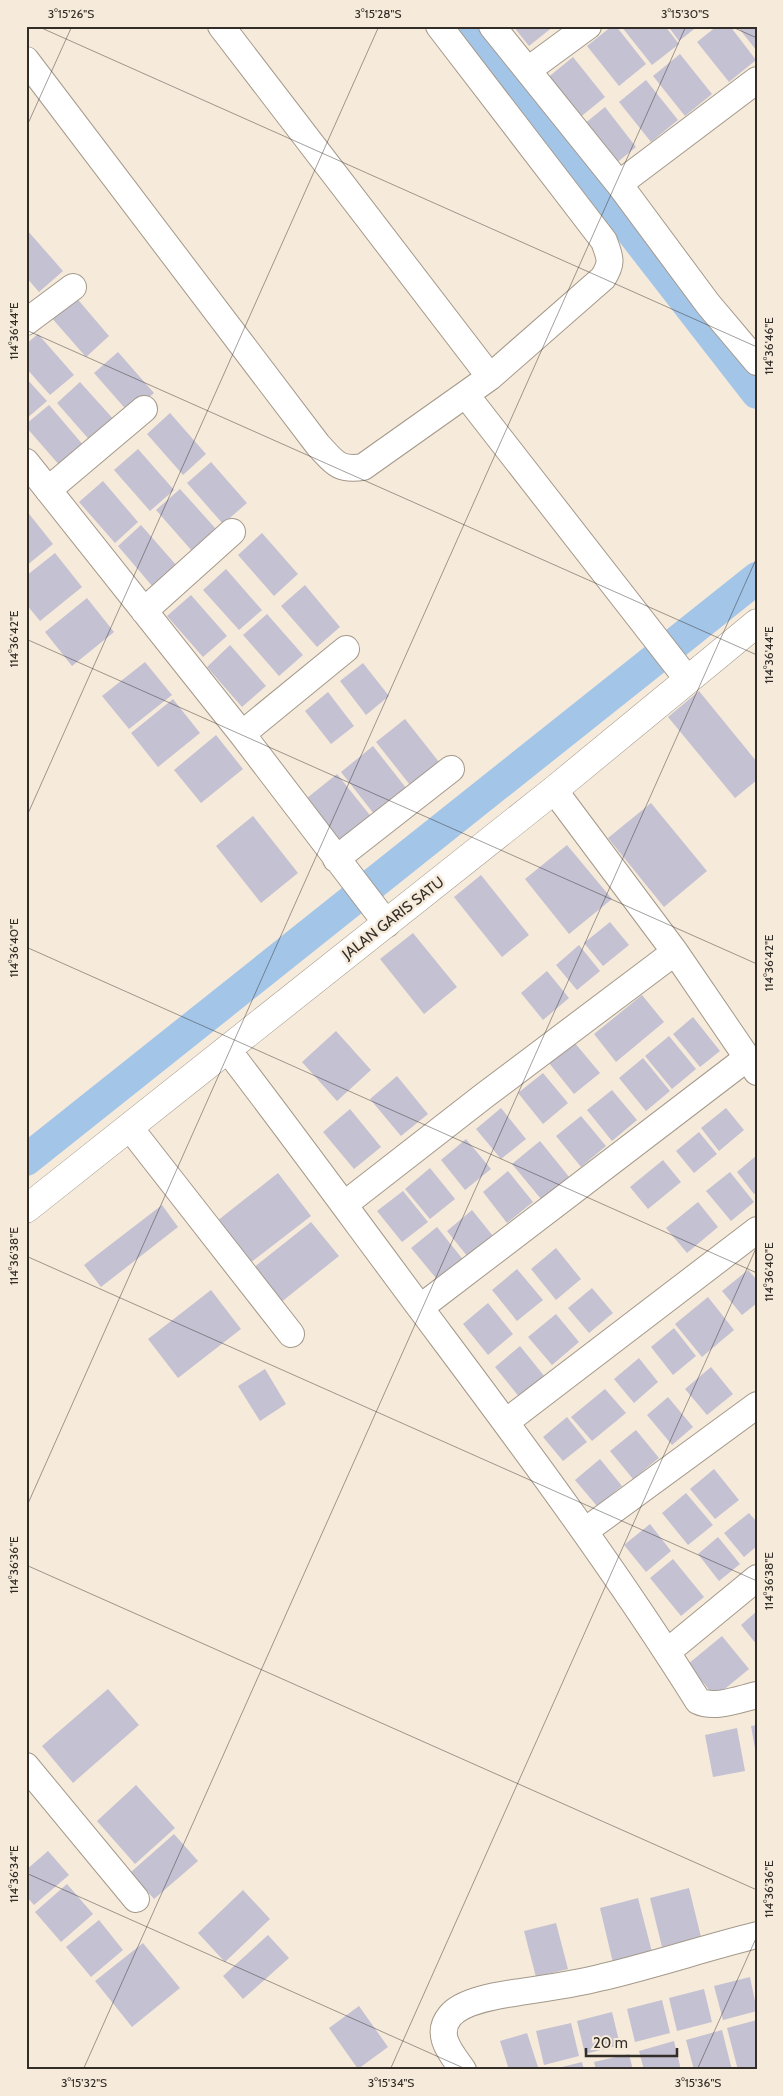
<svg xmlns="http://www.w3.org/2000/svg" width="783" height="2096" font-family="Cabin,sans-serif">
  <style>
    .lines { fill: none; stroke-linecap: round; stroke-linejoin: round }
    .canal { stroke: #a3c5e8; stroke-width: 32 }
    .building { fill: #c4c1d3 }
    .minor-casing { stroke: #a4998a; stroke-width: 28 }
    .tertiary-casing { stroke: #a4998a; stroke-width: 29 }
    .minor { stroke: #fff; stroke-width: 26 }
    .tertiary { stroke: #fff; stroke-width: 28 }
    .ticks { fill: none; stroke: #322d27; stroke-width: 1; stroke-opacity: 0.45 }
    .labels { text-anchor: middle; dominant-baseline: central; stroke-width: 5; stroke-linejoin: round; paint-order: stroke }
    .street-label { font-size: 15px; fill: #322d27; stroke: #f6eada }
    .neatline { fill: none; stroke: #322d27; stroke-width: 2 }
    .ticks-label { font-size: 12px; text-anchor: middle; fill: #322d27 }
  </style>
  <rect width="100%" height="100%" fill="#f6eada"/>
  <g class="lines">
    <!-- canal -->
    <path class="canal" d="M472,26L757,393
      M26,1160L757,578"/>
  </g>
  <!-- building -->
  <path class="building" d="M513,26H554L529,46Z
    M612,26H616L646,64L619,86L587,46Z
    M621,26H665L679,44L652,65Z
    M668,26H698L679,41Z
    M717,26H730L756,60L729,82L697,42Z
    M737,26H757V51Z
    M680,54L712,94L685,116L653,76Z
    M573,57L605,97L578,119L546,79Z
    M646,80L678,120L651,142L619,102Z
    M605,107L636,147L609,169L578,129Z
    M27,230L63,271L39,292L26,277Z
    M74,295L109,336L86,357L50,316Z
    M38,334L74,375L50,395L26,368V344Z
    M118,352L154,393L130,414L94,373Z
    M26,378L47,401L26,419Z
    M80,382L116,422L93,444L57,403Z
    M49,405L84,446L61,467L26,427V424Z
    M170,413L206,454L183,475L147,434Z
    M138,449L174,490L150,511L114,470Z
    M211,462L247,503L223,524L187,483Z
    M103,481L138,522L115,543L79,502Z
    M180,489L216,529L192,551L156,510Z
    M26,510L53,544L26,566Z
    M141,525L177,566L153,587L118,546Z
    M262,533L298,574L274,596L238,555Z
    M55,553L82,587L40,621L26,604V576Z
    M226,569L262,610L239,630L203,590Z
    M305,585L340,627L317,647L281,606Z
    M191,595L227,636L203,657L167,616Z
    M87,598L114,632L72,666L45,632Z
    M267,614L303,655L279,676L243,635Z
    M230,645L266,686L242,707L207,667Z
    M145,662L172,695L129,729L102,696Z
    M363,663L389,696L366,715L340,681Z
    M699,691L757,762V780L735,798L668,717Z
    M328,692L354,726L331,744L305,711Z
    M173,699L200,733L158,767L131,733Z
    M405,719L439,762L410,785L376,742Z
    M216,735L243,769L201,803L174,770Z
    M373,746L410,793L378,819L341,772Z
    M337,774L373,819L342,843L307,798Z
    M651,803L707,871L664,907L608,838Z
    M253,816L298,873L261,903L216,846Z
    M567,845L612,899L569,934L525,879Z
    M481,875L529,935L502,957L454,897Z
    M610,922L629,945L603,966L584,943Z
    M413,933L457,987L424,1014L380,959Z
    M579,945L600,971L577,990L556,965Z
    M547,971L569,998L543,1020L521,993Z
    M642,995L664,1022L616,1062L594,1034Z
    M693,1017L720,1051L700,1067L673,1034Z
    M336,1031L371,1070L337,1101L302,1062Z
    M669,1036L696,1069L672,1089L645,1056Z
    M574,1042L600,1073L574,1094L549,1063Z
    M643,1058L670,1091L646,1111L619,1078Z
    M543,1073L568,1103L543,1124L518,1093Z
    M397,1076L428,1114L401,1136L370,1099Z
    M612,1090L637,1120L612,1141L587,1110Z
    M501,1108L526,1139L501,1159L476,1129Z
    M726,1108L744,1130L719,1151L701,1128Z
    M350,1109L381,1147L354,1169L323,1132Z
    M581,1116L606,1146L581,1167L556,1136Z
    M699,1132L717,1154L694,1173L676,1151Z
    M466,1139L491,1169L465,1190L441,1160Z
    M540,1141L574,1183L546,1205L512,1164Z
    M757,1155V1192L754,1194L737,1172Z
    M663,1160L681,1182L648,1209L630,1187Z
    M430,1168L455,1199L430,1219L405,1189Z
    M508,1171L533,1202L507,1223L483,1192Z
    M730,1172L754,1202L731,1221L706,1191Z
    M278,1173L311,1216L250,1263L217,1221Z
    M403,1191L428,1222L402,1242L377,1211Z
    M698,1202L718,1227L687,1253L666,1228Z
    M162,1205L178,1227L101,1287L84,1265Z
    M472,1210L497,1241L472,1262L447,1231Z
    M311,1222L339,1256L275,1307L248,1272Z
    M437,1227L465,1262L440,1283L411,1248Z
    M556,1248L581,1279L556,1300L531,1269Z
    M517,1269L543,1300L517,1321L492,1290Z
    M748,1270L757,1280V1303L742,1315L722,1291Z
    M592,1288L613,1313L589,1333L568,1308Z
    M211,1290L241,1329L178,1378L148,1339Z
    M708,1297L734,1330L702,1357L675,1324Z
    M488,1303L513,1334L488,1355L463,1324Z
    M556,1314L579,1342L552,1365L528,1337Z
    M674,1328L696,1356L673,1375L651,1347Z
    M520,1346L545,1377L520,1398L495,1367Z
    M639,1358L658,1382L634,1403L614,1379Z
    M711,1367L733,1394L707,1415L685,1389Z
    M265,1369L286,1404L260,1421L238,1386Z
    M605,1389L626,1413L592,1441L571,1417Z
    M668,1397L693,1427L672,1445L647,1415Z
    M567,1417L587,1442L563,1461L543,1437Z
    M636,1430L659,1458L633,1479L610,1451Z
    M600,1459L622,1486L597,1506L575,1480Z
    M714,1469L739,1500L715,1519L690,1489Z
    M686,1493L713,1525L688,1545L662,1513Z
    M749,1513L757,1522V1546L744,1557L724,1533Z
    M650,1524L671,1551L646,1572L624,1545Z
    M718,1537L740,1564L719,1581L698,1554Z
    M673,1559L704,1597L681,1616L650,1578Z
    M757,1611V1645L741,1625Z
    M722,1636L749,1669L715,1697L688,1664Z
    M108,1689L139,1725L73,1783L42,1746Z
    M757,1725V1754H756L751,1726Z
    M737,1728L745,1771L713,1777L705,1735Z
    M136,1785L175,1828L135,1864L97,1821Z
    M174,1834L198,1861L154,1899L131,1872Z
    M48,1851L69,1875L34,1905L26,1896V1870Z
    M67,1884L93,1914L61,1942L35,1912Z
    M689,1888L701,1937L662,1947L650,1898Z
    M243,1890L270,1919L225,1962L198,1933Z
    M638,1898L652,1952L613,1963L600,1908Z
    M99,1920L123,1950L91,1977L66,1947Z
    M556,1923L568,1969L536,1977L524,1931Z
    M268,1935L289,1958L243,1999L223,1976Z
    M143,1943L180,1988L132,2027L95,1981Z
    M750,1977L757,2011L723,2020L714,1986Z
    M704,1989L712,2022L677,2031L669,1998Z
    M662,2000L670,2033L635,2042L627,2009Z
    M359,2006L388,2047L358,2069L329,2028Z
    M612,2012L620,2045L585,2054L577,2021Z
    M757,2020V2070H738L727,2028Z
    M571,2023L579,2056L544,2065L536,2031Z
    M722,2030L732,2070H694L686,2040Z
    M527,2033L538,2067L528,2070H509L500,2041Z
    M674,2041L681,2070H644L639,2051Z
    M629,2054L633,2070H596L594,2062Z
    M582,2062L584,2070H554V2069Z"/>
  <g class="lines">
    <defs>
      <path id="minor" d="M221,26L490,377
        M492,26L619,184L708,304L757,362
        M26,60L318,445C334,462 338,471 363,467L490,377L603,278C613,262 610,258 604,241L439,26
        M528,70L588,26
        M619,184L757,80
        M26,322L73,287
        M466,395L688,680
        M26,462L242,734L387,924
        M48,490L144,409
        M144,611L232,532
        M242,734L346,649
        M554,790L675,952L757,1072
        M336,859L451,769
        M227,1049C300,1144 370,1241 442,1337C531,1456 619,1575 698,1701C715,1709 739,1699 757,1695
        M130,1128L291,1334
        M345,1204L485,1095L675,952
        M421,1307L747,1058
        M506,1422L757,1230
        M585,1531L757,1405
        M667,1652L757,1578
        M26,1766L136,1899
        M463,2070C452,2054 434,2035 450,2016C463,2000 500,1995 520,1992C548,1988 576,1984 603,1977C654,1965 705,1948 757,1935"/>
      <path id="tertiary" d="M26,1209L554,790L757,623"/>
    </defs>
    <!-- minor casing -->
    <use href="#minor" class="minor-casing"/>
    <!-- tertiary casing -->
    <use href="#tertiary" class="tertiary-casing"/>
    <!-- minor -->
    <use href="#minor" class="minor"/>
    <!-- tertiary -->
    <use href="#tertiary" class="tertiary"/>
  </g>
  <!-- ticks -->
  <path class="ticks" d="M37,26L757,347M730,26L757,38M26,128L72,26M26,330L757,655M26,639L757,964M26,818L379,26M26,947L757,1273M26,1256L757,1581M26,1508L686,26M26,1565L757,1890M26,1873L468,2070M83,2070L757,557M390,2070L757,1246M697,2070L757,1936"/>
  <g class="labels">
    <!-- street labels -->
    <g class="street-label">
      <text transform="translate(393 918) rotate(-38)">JALAN GARIS SATU</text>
    </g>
  </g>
  <!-- border -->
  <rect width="783" height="2096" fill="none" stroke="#f6eada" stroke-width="55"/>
  <!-- scale -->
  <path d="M586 2048v8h91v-8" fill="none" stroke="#322d27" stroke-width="2.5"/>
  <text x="593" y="2048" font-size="15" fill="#322d27" stroke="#f6eada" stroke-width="4" paint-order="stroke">20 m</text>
  <rect x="28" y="28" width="728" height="2040" class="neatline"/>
  <g class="ticks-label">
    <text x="71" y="18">3°15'26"S</text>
    <text x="378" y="18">3°15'28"S</text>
    <text x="685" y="18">3°15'30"S</text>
    <text transform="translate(14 331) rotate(-90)" y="4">114°36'44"E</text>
    <text transform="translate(769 346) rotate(-90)" y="4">114°36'46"E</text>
    <text transform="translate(14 639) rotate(-90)" y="4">114°36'42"E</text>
    <text transform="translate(769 655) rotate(-90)" y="4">114°36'44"E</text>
    <text transform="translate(14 948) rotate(-90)" y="4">114°36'40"E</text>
    <text transform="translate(769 963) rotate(-90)" y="4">114°36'42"E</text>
    <text transform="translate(14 1256) rotate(-90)" y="4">114°36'38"E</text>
    <text transform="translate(769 1272) rotate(-90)" y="4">114°36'40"E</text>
    <text transform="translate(14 1565) rotate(-90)" y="4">114°36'36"E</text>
    <text transform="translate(769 1581) rotate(-90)" y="4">114°36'38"E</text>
    <text transform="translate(14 1874) rotate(-90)" y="4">114°36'34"E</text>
    <text transform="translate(769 1889) rotate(-90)" y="4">114°36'36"E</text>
    <text x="84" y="2087">3°15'32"S</text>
    <text x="391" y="2087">3°15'34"S</text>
    <text x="698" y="2087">3°15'36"S</text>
  </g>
</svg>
